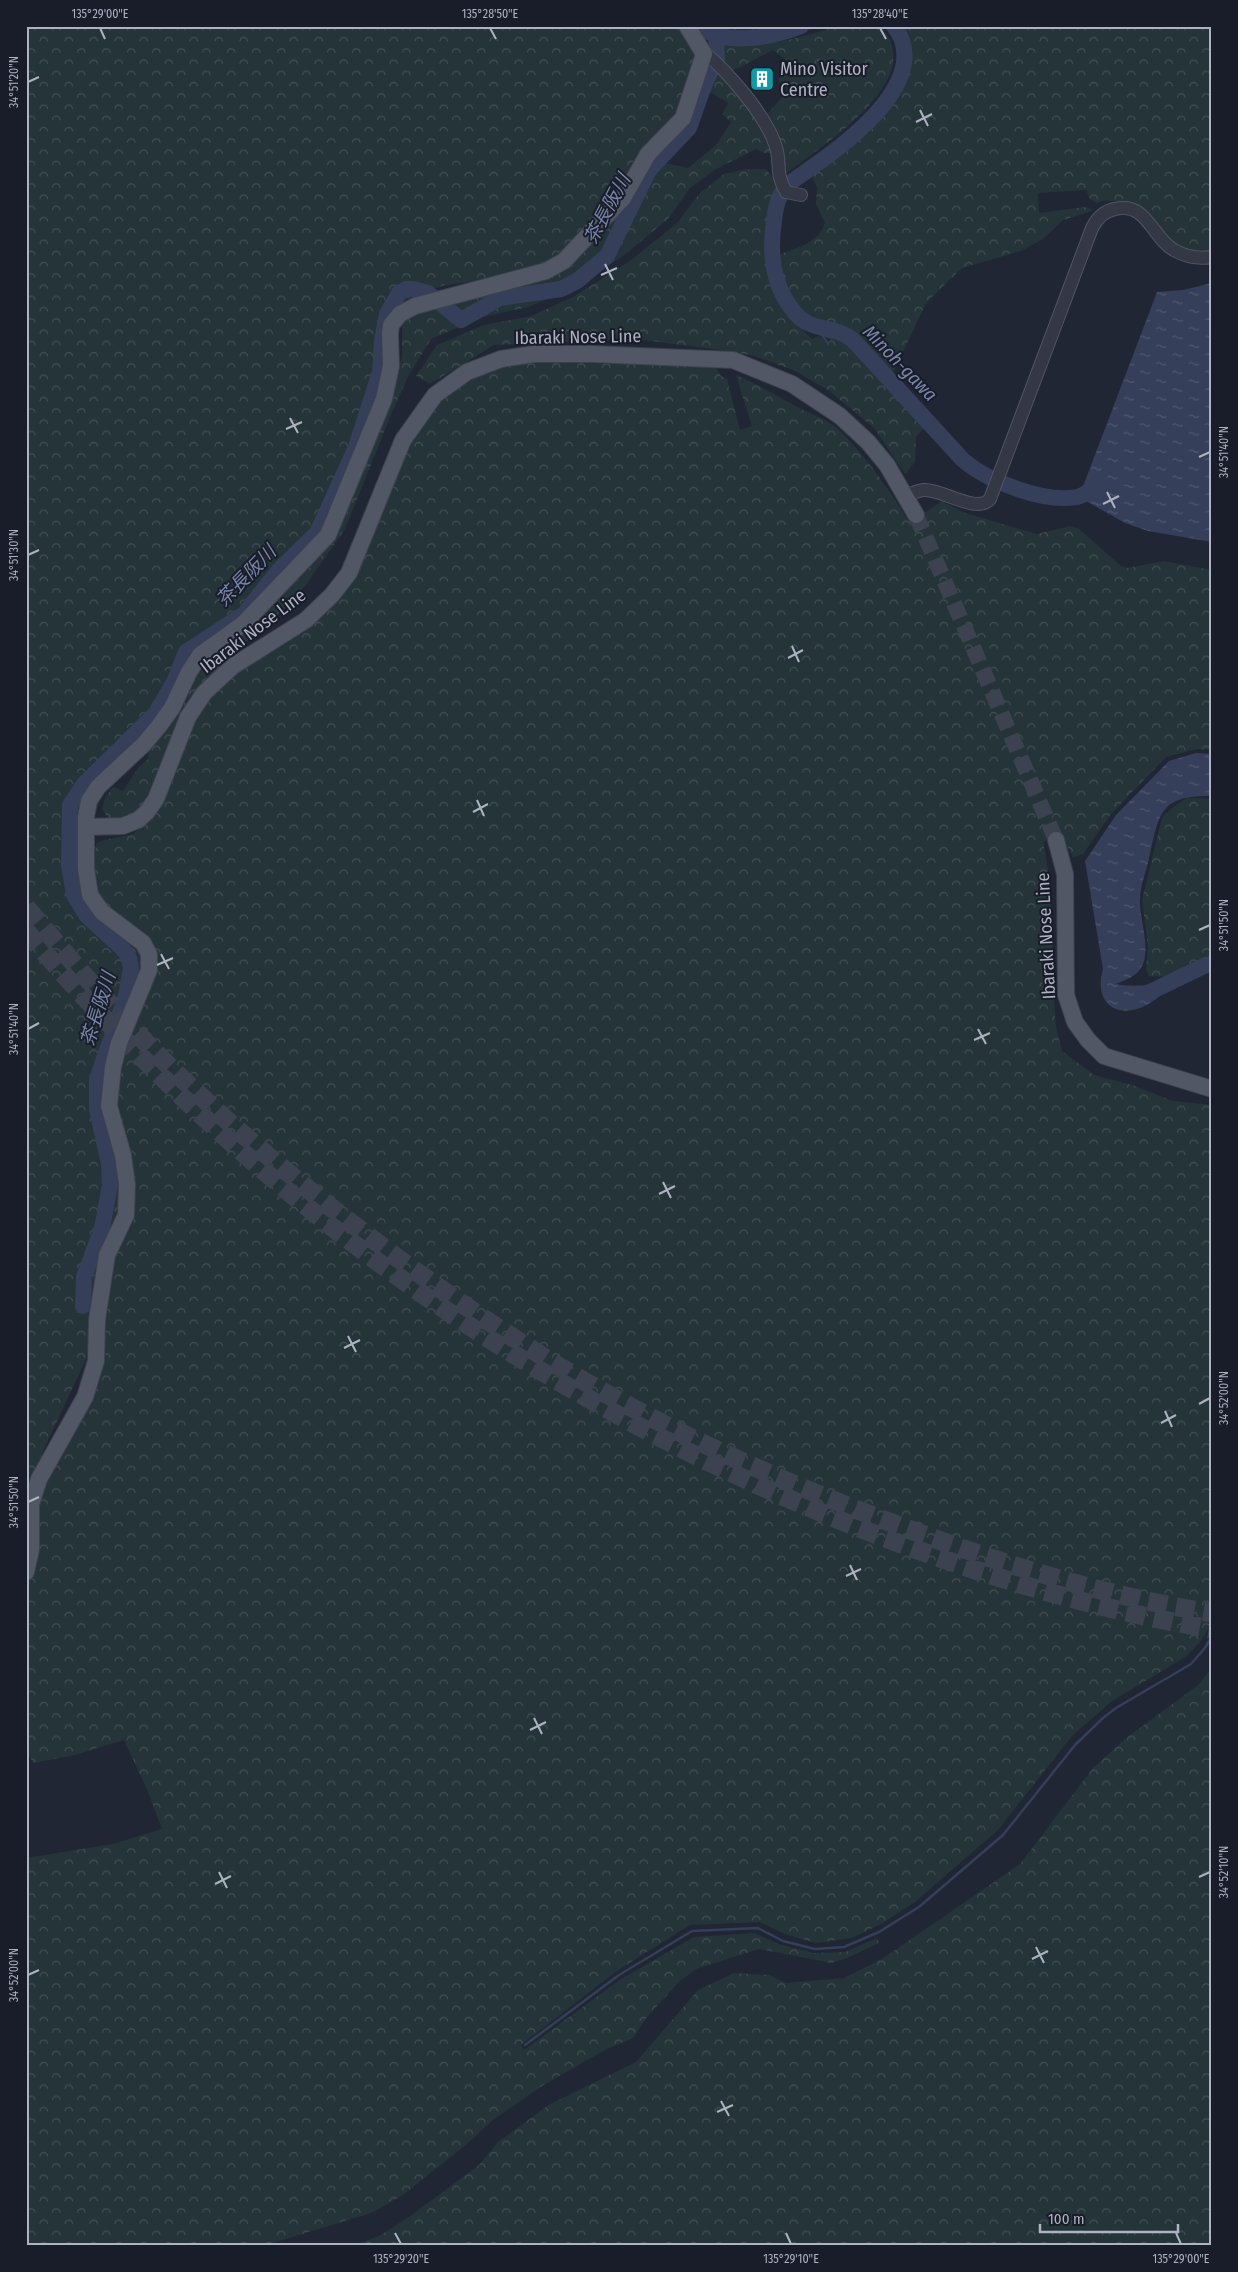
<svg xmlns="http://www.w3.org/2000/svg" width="1238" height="2272" font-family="'Fira Sans Condensed','Noto Sans JP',sans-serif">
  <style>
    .forest { fill: url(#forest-crowns) }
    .water { fill: url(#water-ripples) }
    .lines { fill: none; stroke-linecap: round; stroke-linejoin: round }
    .stream { stroke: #353f5a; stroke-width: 2.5 }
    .river { stroke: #353f5a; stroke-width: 16 }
    .major-tunnel { stroke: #3c4250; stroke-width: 16; stroke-dasharray: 16 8; stroke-linecap: butt }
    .highway-tunnel { stroke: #3c4250; stroke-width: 19; stroke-dasharray: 19 9; stroke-linecap: butt }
    .minor-casing { stroke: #515563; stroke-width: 14 }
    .major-casing { stroke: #3d414f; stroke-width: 18 }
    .minor { stroke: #343845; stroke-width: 12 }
    .major { stroke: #525765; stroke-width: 16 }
    .ticks { fill: none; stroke: #aeb2c2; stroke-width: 2 }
    .labels { text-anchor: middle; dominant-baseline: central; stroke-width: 4; stroke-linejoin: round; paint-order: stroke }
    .poi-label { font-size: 18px; fill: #aeb2c2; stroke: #191d29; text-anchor: start }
    .street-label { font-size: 18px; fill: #aeb2c2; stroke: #191d29 }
    .water-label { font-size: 19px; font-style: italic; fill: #7885a9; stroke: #191d29 }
    .neatline { fill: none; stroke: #aeb2c2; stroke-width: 2 }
    .ticks-label { font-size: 12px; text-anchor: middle; fill: #aeb2c2 }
  </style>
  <defs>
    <pattern id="forest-crowns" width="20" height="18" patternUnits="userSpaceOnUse" patternTransform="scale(1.25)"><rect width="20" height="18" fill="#253438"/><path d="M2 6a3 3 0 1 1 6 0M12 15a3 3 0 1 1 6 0" fill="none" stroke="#424f53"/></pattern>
    <pattern id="water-ripples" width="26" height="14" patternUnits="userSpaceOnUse" patternTransform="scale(1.25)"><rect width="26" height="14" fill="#353f5a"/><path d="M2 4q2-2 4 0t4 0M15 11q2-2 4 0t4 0" fill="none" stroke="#505870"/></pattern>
  </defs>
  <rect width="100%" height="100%" fill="#202634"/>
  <!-- forest -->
  <path class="forest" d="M26,26H681L695,52V57L682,103L661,132L632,163L619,194L591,229L544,266L493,279L446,285L424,291L407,299L390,311L381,325L383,384L371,419L326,518L187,660L170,702L152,726L93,781L81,797L77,813V881L79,895L84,905L95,916L131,939L144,960L93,1110L112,1159L118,1182L119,1212L100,1251L86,1359L32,1475L26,1494Z
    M694,26H822C795,34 739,48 713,41C705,38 699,32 694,26Z
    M837,26L881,28C931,80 817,149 783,176L764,118L788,90L778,80L791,64L773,50L741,67L729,71L714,57L715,45C764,47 791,41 837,26Z
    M888,26H1212V252C1205,252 1195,254 1189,252C1155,240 1165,206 1119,202C1110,201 1106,199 1097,203L1090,199L1086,190L1038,193L1039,213L1085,207L1092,209V211L1063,220L1043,239L1021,251L962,268L926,303L893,373L848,329L834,323L812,319L804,313L790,294L781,276L778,255C796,248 819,243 825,223L816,204L817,187L806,165C843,137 933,80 888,26Z
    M711,62C735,84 759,123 773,153H764L756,149L716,169L690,188L668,219L623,256L569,290L528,307L483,317L431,339L409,375L393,410L345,529L306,585L271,622L230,654L194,698L153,790L140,808L123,819L108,818L102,809L105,798L113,787L123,791L138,768L148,759L149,746L195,674L261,615L341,524L386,407L402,357V323L411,314L544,279L651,160L688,168L716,145L731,122L722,114L728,103L707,90L696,123L687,121L705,71Z
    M747,169H766L780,188C751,244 768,297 812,339L819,336L827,343L830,341L824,334L837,337L847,343L924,428L916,437L915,462L905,474L874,428L828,390L793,370L754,356L728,351L635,339L494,345L430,384L416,376L437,345L484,325L531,316L573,297L630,261L677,223L700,193L724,174Z
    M534,362L715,366L721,376L727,379L740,430L752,426L736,375C759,385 779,397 801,409C814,415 827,419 838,429C866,456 888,488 908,520L924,513L942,501L965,513L1037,534L1070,526L1079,529L1121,566L1128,568L1164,561L1212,570V750L1197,749L1166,757L1111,814L1083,854L1073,857L1061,835L1043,842C1056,899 1051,956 1055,1013C1055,1026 1059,1039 1062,1051L1094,1075L1132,1085L1173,1101L1212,1105V1623L1200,1642L1187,1656L1112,1701L1072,1736L998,1830L915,1902L881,1924L852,1938L816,1943L785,1934L760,1922L690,1925L617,1971L521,2045L524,2050L621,1979L694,1937L754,1933L779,1944L814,1953L845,1952L877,1938L879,1943L847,1958L831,1963L759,1949L696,1969L680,1981L647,2017L633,2038L605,2050L542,2086L493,2120L468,2143L403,2195L371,2213L263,2246H26V1858L113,1844L162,1829L146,1787L124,1740L75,1755L33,1763L26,1749V1583L30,1578L36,1503L43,1480L65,1448L101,1320L111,1255L126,1230L114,1104L116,1068L154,966L108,910L95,888V849L97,843L104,840L133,834L151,818L173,766L208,694L336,601L407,442L440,400L468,380L503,367Z
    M1187,798L1212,799V961L1204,962L1167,977L1149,976L1146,969L1148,946L1142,900L1162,817L1173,807Z
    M1212,1668V2246H352L379,2236L409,2217L479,2165L498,2142L550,2104L636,2062L698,1990L734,1973L769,1975L786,1983L844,1978L882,1959L1020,1864L1093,1768L1125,1739L1198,1685Z"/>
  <!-- water -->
  <path class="water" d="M1212,283V542L1148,531L1125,523L1079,497L1157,292L1183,290Z
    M1196,753L1212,754V796C1159,795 1159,814 1149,859C1146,872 1140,886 1140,900C1139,918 1152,951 1141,968C1135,977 1125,980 1116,984C1128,987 1154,986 1166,981L1170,987C1160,996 1150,1005 1137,1009C1108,1017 1095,995 1103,969L1085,861L1116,815L1169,761Z"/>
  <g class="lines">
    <!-- stream -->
    <path class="stream" d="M816,327L828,343
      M525,2045L619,1975L692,1931L758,1928L783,1941L815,1949L844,1947L879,1932L919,1907L1003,1835L1075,1745L1103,1718L1116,1708L1191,1664L1205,1648L1212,1636"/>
    <!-- river -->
    <path class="river" d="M701,26C723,48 776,36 801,26
      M894,26C935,79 846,144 808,170C801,176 790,181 784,189C778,197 775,210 774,221C769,254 773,288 796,314C811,332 835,325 853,340L963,460C989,482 1044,503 1077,497C1084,496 1092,489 1098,485
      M1148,993L1206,965L1212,964
      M83,1306L84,1277L102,1228L110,1185L109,1164L97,1110V1079L126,996L131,968L129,958L123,949L86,915L74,895L69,866L70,805L84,784L156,713L174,682L186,652L244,614L279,570L317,533L356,447L380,372L382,341L387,314L399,293L406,289H413L428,293L461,320L500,298L561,289L577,281L607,256L649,170L689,128L705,83L717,59L716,36"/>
    <!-- major-tunnel -->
    <path class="major-tunnel" d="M916,515L1056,840"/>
    <!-- highway-tunnel -->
    <path class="highway-tunnel" d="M26,907C71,961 118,1015 168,1065C220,1116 276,1164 333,1209C406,1266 481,1319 560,1367C665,1430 777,1480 892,1523C995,1562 1103,1596 1212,1613
      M26,931C247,1192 512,1384 827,1515C951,1566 1080,1607 1212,1629"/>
    <defs>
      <path id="minor" d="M703,51C728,72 764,113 775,144C782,163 774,171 786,192L801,195
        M906,496C913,493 918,490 925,490C944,490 977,514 990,499L1092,228C1097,218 1104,211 1115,209C1147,201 1152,238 1174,250C1186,257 1199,259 1212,257"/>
      <path id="major" d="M86,827L123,826L138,820L147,812L156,799L188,717L204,693L233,666L306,620L332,595L349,573L403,440L435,395L467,372L501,359L534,354H592L733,360L792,384L840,416L868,442L887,465L916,515
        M1056,840L1065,874L1066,995L1075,1022L1088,1040L1104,1056L1212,1089
        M26,1572L31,1549V1504L39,1479L85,1397L96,1361L97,1320L107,1255L126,1215L127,1184L123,1155L109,1106L113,1067L119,1043L149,970V954L143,943L102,912L90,895L86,869V817L89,801L98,787L144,744L159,726L172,708L189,672L200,655L243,624L328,535L384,399L391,366L390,334L391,325L400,314L415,306L546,271L564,261L623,198L648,154L683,118L704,54L687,26"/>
    </defs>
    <!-- minor casing -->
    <use href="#minor" class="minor-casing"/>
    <!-- major casing -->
    <use href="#major" class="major-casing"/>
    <!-- minor -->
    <use href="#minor" class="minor"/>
    <!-- major -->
    <use href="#major" class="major"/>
  </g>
  <!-- ticks -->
  <path class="ticks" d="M100,28L105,39M490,28L496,39M880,28L886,39M28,82L39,77M920,110L928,126M916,122L932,114M605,264L613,280M601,275L617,268M290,418L298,433M286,429L302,422M1199,457L1210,452M1107,492L1115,508M1103,504L1119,496M28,555L39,550M792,646L799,662M788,658L803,650M477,800L484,816M473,812L488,804M1199,930L1210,925M161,954L169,969M157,965L173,958M28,1029L39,1023M978,1029L986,1044M974,1040L990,1033M663,1182L671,1198M659,1194L675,1186M348,1336L356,1352M344,1348L360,1340M1199,1404L1210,1398M1165,1411L1172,1427M1161,1423L1176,1415M28,1502L39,1497M850,1565L857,1580M846,1576L861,1569M534,1718L542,1734M530,1730L546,1722M219,1872L227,1888M1199,1877L1210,1872M215,1884L231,1876M1036,1947L1044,1963M1032,1959L1048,1951M28,1975L39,1970M721,2101L729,2116M717,2112L733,2105M395,2233L401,2244M786,2233L791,2244M1176,2233L1181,2244"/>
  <!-- icons -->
  <defs>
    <symbol id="building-square" viewBox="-11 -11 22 22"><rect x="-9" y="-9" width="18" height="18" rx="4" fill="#0f9aa8" stroke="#191d29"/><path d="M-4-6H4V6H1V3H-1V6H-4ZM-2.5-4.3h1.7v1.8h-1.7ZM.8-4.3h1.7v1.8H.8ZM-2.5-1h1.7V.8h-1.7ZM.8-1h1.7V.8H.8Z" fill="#fff"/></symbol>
  </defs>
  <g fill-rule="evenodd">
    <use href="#building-square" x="748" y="65" width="28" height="28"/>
  </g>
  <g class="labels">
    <!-- poi labels -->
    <g class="poi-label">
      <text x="780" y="69">Mino Visitor<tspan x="780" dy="21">Centre</tspan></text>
    </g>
    <!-- street labels -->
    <g class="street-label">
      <text transform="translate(578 337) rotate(-1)">Ibaraki Nose Line</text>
      <text transform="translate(253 631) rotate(-37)">Ibaraki Nose Line</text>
      <text transform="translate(1046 936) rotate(-93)">Ibaraki Nose Line</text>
    </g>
    <!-- water labels -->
    <g class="water-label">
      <text transform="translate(607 209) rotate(-62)">茶長阪川</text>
      <text transform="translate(900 363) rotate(46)">Minoh-gawa</text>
      <text transform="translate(246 576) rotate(-46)">茶長阪川</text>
      <text transform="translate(98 1009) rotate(-73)">茶長阪川</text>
    </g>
  </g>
  <!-- border -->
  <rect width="1238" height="2272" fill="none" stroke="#191d29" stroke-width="55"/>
  <!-- scale -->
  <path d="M1040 2224v8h138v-8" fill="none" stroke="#aeb2c2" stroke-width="2.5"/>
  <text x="1048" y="2224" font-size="15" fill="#aeb2c2" stroke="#191d29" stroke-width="4" paint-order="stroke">100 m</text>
  <rect x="28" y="28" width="1182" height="2216" class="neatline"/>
  <g class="ticks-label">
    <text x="100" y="18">135°29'00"E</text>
    <text x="490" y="18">135°28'50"E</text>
    <text x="880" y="18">135°28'40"E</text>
    <text transform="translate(14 82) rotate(-90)" y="4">34°51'20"N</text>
    <text transform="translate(1224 452) rotate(-90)" y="4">34°51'40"N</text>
    <text transform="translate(14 555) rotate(-90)" y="4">34°51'30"N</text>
    <text transform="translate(1224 925) rotate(-90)" y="4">34°51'50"N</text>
    <text transform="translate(14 1029) rotate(-90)" y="4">34°51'40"N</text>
    <text transform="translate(1224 1398) rotate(-90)" y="4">34°52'00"N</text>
    <text transform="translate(14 1502) rotate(-90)" y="4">34°51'50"N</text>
    <text transform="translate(1224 1872) rotate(-90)" y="4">34°52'10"N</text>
    <text transform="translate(14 1975) rotate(-90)" y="4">34°52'00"N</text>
    <text x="401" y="2263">135°29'20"E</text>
    <text x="791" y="2263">135°29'10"E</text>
    <text x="1181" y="2263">135°29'00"E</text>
  </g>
</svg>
